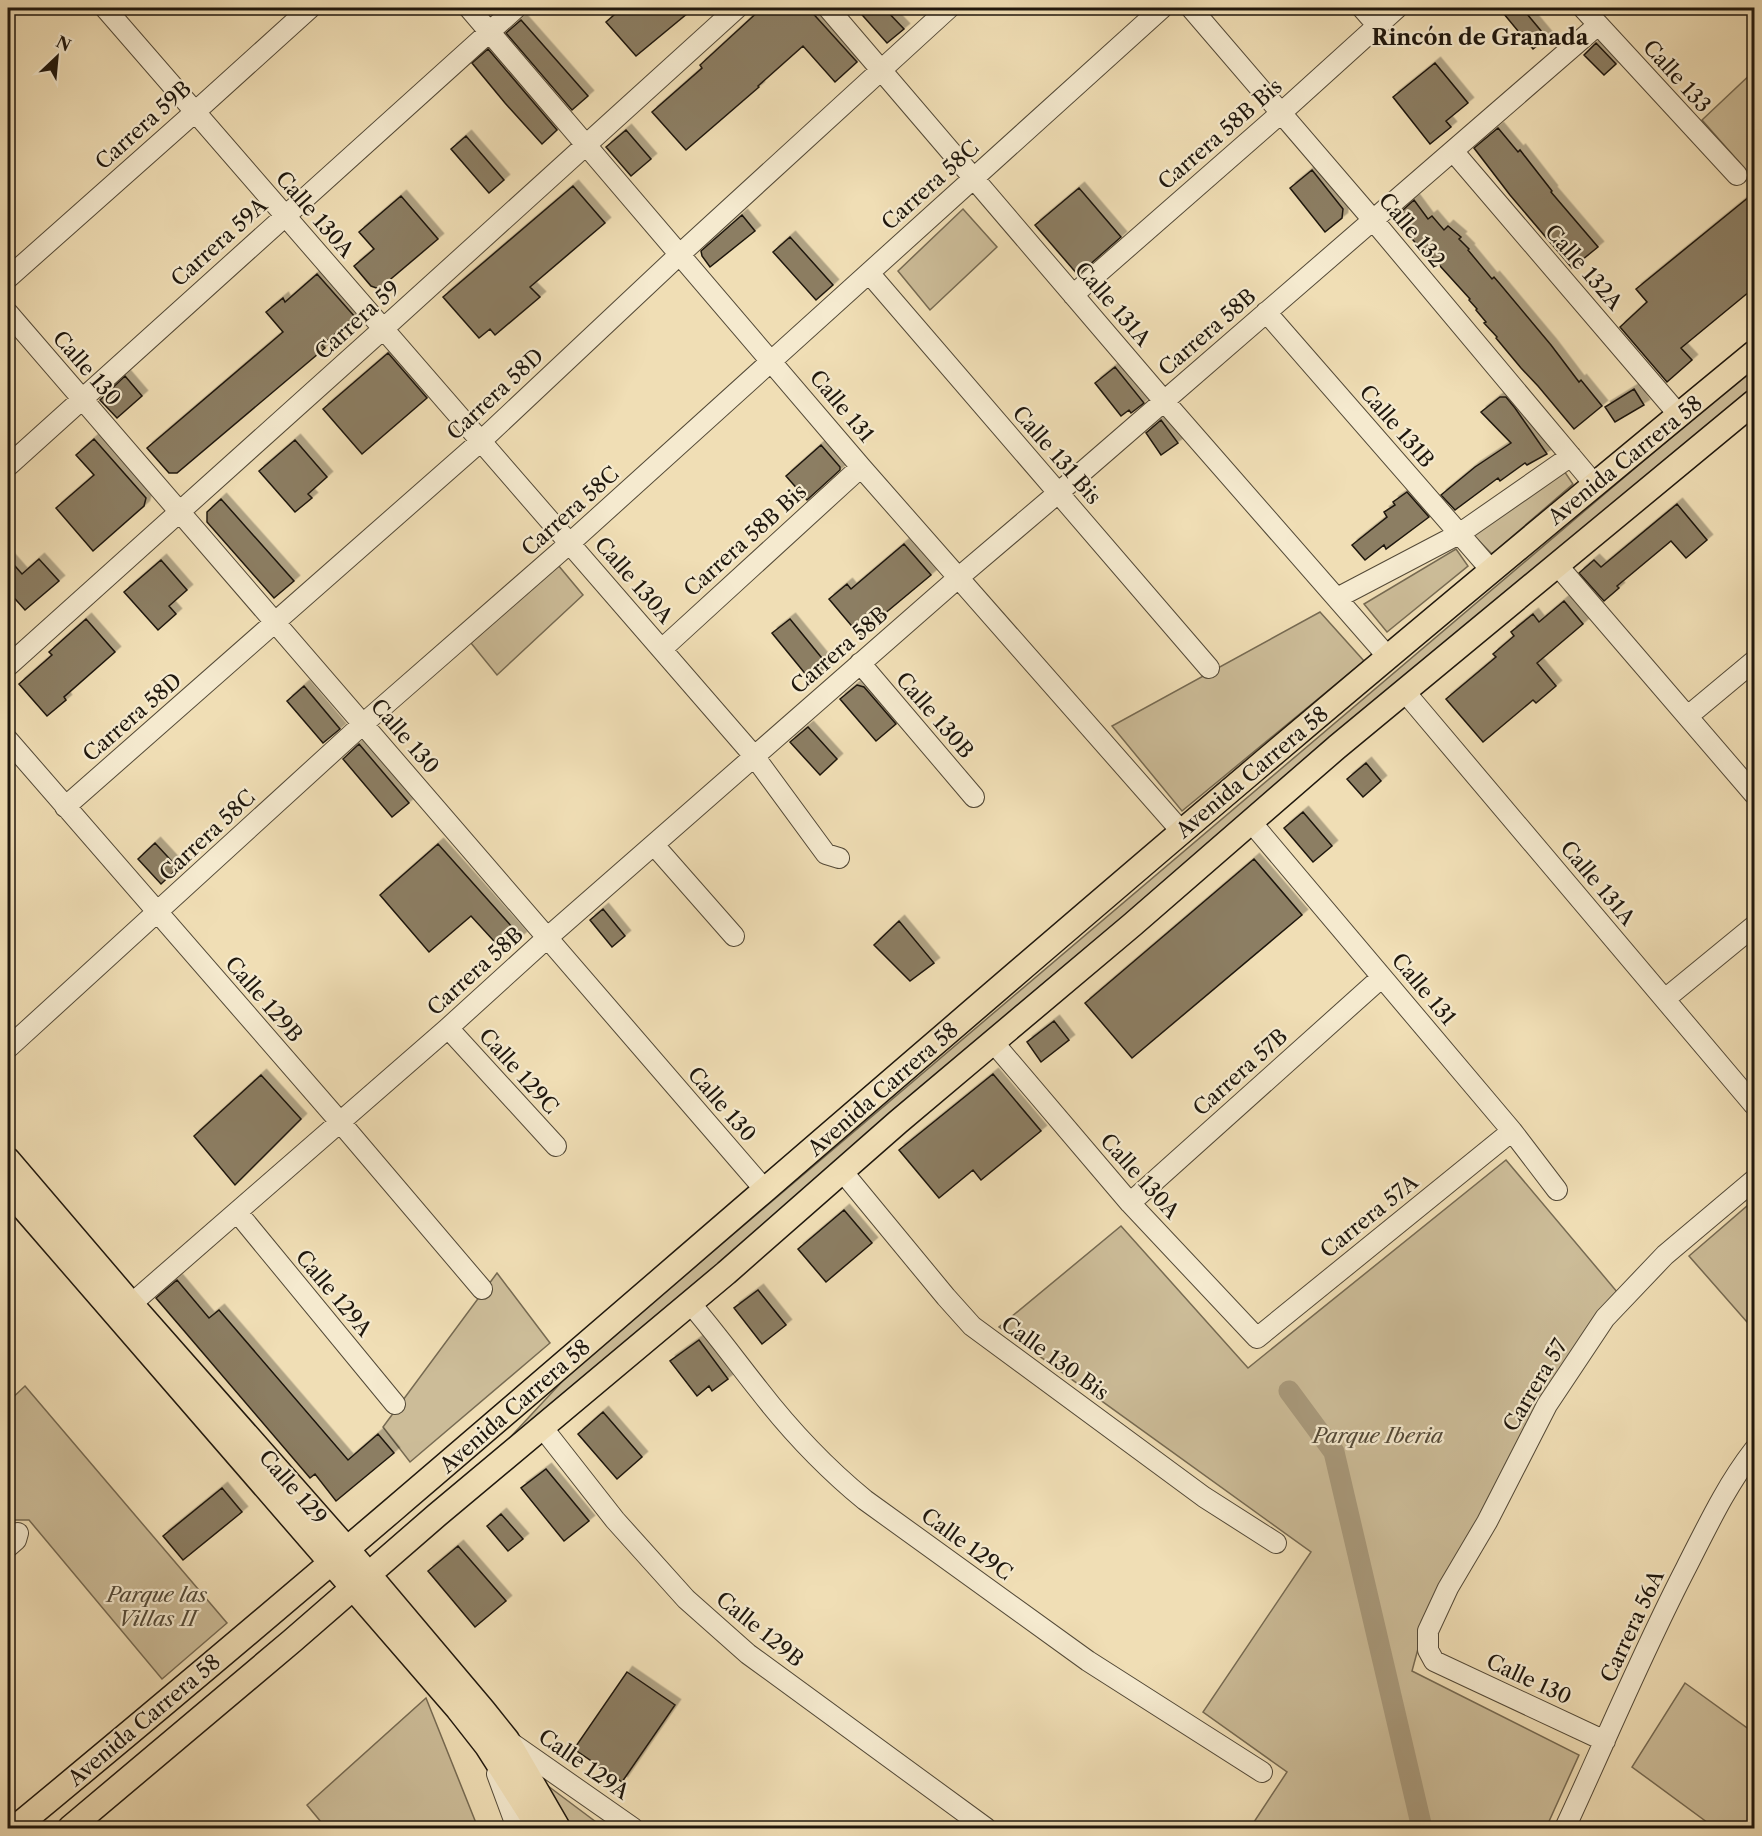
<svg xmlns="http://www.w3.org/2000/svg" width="1762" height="1836" font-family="'Libre Caslon Text',serif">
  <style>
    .green { fill: #ccbc98; stroke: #766a52; stroke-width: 1.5 }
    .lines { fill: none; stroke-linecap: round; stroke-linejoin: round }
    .canal { stroke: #a99a7c; stroke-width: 21 }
    .building { fill: #8c7e64; stroke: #1f170d; stroke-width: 1.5; filter: url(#shadow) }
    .minor-casing { stroke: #534937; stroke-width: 22 }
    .major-casing { stroke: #1f170d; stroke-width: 27 }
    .minor { stroke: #f5eacf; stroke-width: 20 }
    .major { stroke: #f0deb5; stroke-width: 24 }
    .labels { text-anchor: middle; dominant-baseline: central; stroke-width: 4.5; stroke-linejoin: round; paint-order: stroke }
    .street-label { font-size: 21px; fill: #1f170d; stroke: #f5eacf }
    .park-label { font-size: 21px; font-style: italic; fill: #534937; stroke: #f5eacf }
    .neighbourhood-label { font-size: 22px; font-weight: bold; fill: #1f170d; stroke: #f5eacf }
  </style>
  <defs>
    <filter id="shadow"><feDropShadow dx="5.5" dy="-5.5" stdDeviation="0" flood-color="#0004"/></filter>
  </defs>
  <rect width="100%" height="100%" fill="#f0deb5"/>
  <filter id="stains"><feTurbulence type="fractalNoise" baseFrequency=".00333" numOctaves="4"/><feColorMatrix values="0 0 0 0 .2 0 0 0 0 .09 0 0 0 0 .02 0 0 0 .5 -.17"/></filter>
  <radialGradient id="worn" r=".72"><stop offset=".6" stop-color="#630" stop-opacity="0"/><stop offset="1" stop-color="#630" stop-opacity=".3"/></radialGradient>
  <!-- green -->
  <path class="green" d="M1754,71V179L1702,120Z
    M963,209L997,247L930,310L898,271Z
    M1754,367V390L491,1458L571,1372Z
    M1562,468L1573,484L1492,554L1471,533Z
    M1456,549L1468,566L1387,632L1364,604Z
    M558,565L583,595L497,675L471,643Z
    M1320,612L1364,661L1182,811L1112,726Z
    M1506,1160L1618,1293L1426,1619L1412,1671L1579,1755L1546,1828H1250L1287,1772L1203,1712L1311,1552L999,1327L1121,1226L1248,1368Z
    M1754,1200V1330L1689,1256Z
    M497,1273L550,1343L410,1462L383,1427Z
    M25,1386L227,1623L162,1679L29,1520H10L8,1523V1402Z
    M1685,1683L1754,1733V1828H1715L1632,1767Z
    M426,1698L478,1828H326L307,1805Z
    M544,1783L604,1828H569Z"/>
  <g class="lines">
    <!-- canal -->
    <path class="canal" d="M1289,1391L1334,1452L1422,1828"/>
  </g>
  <!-- building -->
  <path class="building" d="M622,8H694L636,56L606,22Z
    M762,8H808L857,62L835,82L803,46L758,86L759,87L686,150L652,112L702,68L700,65Z
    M856,8H884L904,29L887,43Z
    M1499,8H1522L1547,38L1533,49Z
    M521,20L588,96L572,110L506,33Z
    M1596,43L1616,64L1604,75L1584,55Z
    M488,49L557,130L542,144L505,103L472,63Z
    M1435,63L1468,103L1446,121L1451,127L1430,144L1393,97Z
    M1498,128L1518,152L1520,150L1552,191L1551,192L1598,247L1572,268L1510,195L1474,148Z
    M626,130L651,159L631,176L606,147Z
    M466,136L504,180L489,193L451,149Z
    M1312,170L1343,209L1342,218L1325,232L1290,188Z
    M573,186L605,223L530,287L540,297L495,335L490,329L479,338L443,297Z
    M1079,188L1121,237L1078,275L1035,225Z
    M1755,192V287L1681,348L1692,360L1667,382L1620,327L1647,302L1636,289Z
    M401,196L438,239L379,289L371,286L354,266L374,249L359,232Z
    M1414,200L1428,219L1432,216L1444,230L1448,226L1461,237L1459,239L1469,249L1468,250L1492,279L1494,277L1500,284L1551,345L1579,382L1581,380L1602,406L1574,429L1538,386L1521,368L1496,338L1497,337L1484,323L1486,322L1476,310L1477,309L1469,300L1470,299L1421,245L1419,247L1394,218Z
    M742,215L755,231L710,267L702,256L701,251Z
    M790,237L833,285L816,300L773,252Z
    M317,274L355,317L322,345L325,348L177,473H169L147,448L283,332L266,312L283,298L285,302Z
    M388,353L427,398L362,454L323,409Z
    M1115,367L1144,403L1131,413L1129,410L1121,416L1095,383Z
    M125,376L142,396L117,418L100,400Z
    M1634,389L1644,405L1615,422L1605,407Z
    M1500,397H1506L1515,408L1547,454L1527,465L1525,463L1500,481L1498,478L1455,510L1441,495L1475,467L1511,443L1481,412Z
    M1161,420L1178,443L1161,455L1146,433Z
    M94,439L146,498L144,506L93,551L56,508L94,475L76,455Z
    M295,440L327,477L308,494L312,498L295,512L259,471Z
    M821,445L840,467V470L807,500L786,476Z
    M1407,492L1429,517L1386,549L1384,545L1365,560L1352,545L1387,517L1384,512L1395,505L1393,502Z
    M221,499L294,581L274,598L207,522V512Z
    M1677,504L1707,540L1686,558L1671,541L1617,586L1619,588L1604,601L1579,573L1594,560L1601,567Z
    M904,544L931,575L877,620L879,622L861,637L829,599L847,584L851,589Z
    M8,558L22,574L39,559L59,581L25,610L8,591Z
    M161,560L187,590L169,606L176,614L158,630L124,592Z
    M1564,601L1583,624L1537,663L1556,686L1536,703L1533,700L1483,742L1446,699L1496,657L1493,654L1514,636L1511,632L1533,614L1539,622Z
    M86,619L115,652L64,697L66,700L47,716L19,684L52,655L49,652Z
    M790,619L830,668L812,682L772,633Z
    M857,685L864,687L896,724L876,741L840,699Z
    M304,686L340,729L323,743L287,701Z
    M808,727L837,759L820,775L790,742Z
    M359,744L409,803L392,817L343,759Z
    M1366,763L1381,781L1363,797L1347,779Z
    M1303,812L1332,846L1313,862L1284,828Z
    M155,843L178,868L161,884L138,859Z
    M438,844L521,937L504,952L471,916L429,952L380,895Z
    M1254,859L1302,915L1132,1058L1085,1003Z
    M603,909L625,936L612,947L590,920Z
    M899,921L934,963L910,981L874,945Z
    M1054,1021L1069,1040L1041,1062L1027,1042Z
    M993,1074L1041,1131L981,1180L973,1170L939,1198L899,1150Z
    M261,1075L301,1119L235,1185L194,1136Z
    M844,1210L872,1243L826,1282L798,1249Z
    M177,1280L209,1318L219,1310L348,1460L378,1434L394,1453L336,1501L315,1474L310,1478L156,1298Z
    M758,1290L786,1325L762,1344L734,1308Z
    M699,1340L728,1379L712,1391L709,1386L697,1396L670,1361Z
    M603,1412L642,1457L617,1479L578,1434Z
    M546,1469L589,1521L564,1541L521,1488Z
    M222,1488L242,1512L183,1560L163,1536Z
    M501,1514L523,1539L508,1551L487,1526Z
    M458,1546L506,1601L475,1627L428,1571Z
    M627,1672L675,1705L622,1782L574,1749Z"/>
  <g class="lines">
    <defs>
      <path id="minor" d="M105,8L754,756L826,854L839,858
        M469,8L861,467L1182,832
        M828,8L1164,401L1388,657
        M1191,8L1373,220L1595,485
        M1362,8L1377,25
        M1583,8L1737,175
        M1453,151L1679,415
        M869,273L1209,668
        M8,278L195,112L310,8
        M1073,295L1281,113L1397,8
        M1266,312L1491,570
        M8,313L765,1190
        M8,466L516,8
        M1558,566L1754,794
        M1337,598L1459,534L1571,456
        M662,649L861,467
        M860,663L974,797
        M8,666L383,329L737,8
        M1405,692L1754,1105
        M1688,716L1754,661
        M8,740L340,1122L482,1289
        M65,807L481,441L679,255L949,8
        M1251,822L1512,1131L1557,1190
        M654,845L734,936
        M1665,999L1754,926
        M448,1028L556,1146
        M993,1042L1130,1203L1257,1338L1512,1131
        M8,1048L363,724L570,543L1162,8
        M842,1171L946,1297L972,1326L1204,1497L1276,1543
        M1130,1203L1382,977
        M237,1212L395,1404
        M690,1303C714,1331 736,1361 759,1390C790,1430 826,1468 865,1500L1088,1661L1262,1772
        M122,1312L448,1028L547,938L958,578L1058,493L1598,25
        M542,1427L615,1520L686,1599L748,1654L986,1828
        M8,1547L16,1540L18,1533
        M1605,1741L1434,1661L1428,1650V1631L1448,1588L1487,1522L1547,1405L1605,1318L1665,1255L1754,1180
        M510,1742L633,1828
        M497,1774L517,1828
        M1565,1828C1605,1742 1642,1653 1686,1568C1707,1527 1726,1486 1754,1450"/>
      <path id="major" d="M8,1160L131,1304L347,1549L483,1710L507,1740L558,1828
        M8,1190L458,1709L487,1746L538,1826
        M15,1828C442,1475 856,1107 1279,749C1436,616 1595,484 1754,353
        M70,1828L292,1641L437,1515L726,1273L898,1122L1132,925L1337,747L1754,402"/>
    </defs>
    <!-- minor casing -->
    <use href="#minor" class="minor-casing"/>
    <!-- major casing -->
    <use href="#major" class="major-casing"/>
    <!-- minor -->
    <use href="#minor" class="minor"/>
    <!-- major -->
    <use href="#major" class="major"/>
  </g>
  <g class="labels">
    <!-- street labels -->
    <g class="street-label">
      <text transform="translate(1677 76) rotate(48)">Calle 133</text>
      <text transform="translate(143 125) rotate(-42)">Carrera 59B</text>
      <text transform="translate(1220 134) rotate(-41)">Carrera 58B Bis</text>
      <text transform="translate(930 185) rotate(-42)">Carrera 58C</text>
      <text transform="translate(315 214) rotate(49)">Calle 130A</text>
      <text transform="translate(1412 230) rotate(50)">Calle 132</text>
      <text transform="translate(219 242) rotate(-42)">Carrera 59A</text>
      <text transform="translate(1584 267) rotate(49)">Calle 132A</text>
      <text transform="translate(1113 304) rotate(49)">Calle 131A</text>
      <text transform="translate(357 320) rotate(-42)">Carrera 59</text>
      <text transform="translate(1207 332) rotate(-41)">Carrera 58B</text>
      <text transform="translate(87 368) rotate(49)">Calle 130</text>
      <text transform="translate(495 394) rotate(-43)">Carrera 58D</text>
      <text transform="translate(842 406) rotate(50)">Calle 131</text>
      <text transform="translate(1397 426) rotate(49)">Calle 131B</text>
      <text transform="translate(1057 455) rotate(49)">Calle 131 Bis</text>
      <text transform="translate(1625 460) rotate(-39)">Avenida Carrera 58</text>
      <text transform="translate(570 511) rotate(-42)">Carrera 58C</text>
      <text transform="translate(745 540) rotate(-42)">Carrera 58B Bis</text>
      <text transform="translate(634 580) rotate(49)">Calle 130A</text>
      <text transform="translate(839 650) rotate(-41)">Carrera 58B</text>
      <text transform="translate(935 715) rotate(49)">Calle 130B</text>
      <text transform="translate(132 717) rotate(-41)">Carrera 58D</text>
      <text transform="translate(405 736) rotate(49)">Calle 130</text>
      <text transform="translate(1252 772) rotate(-40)">Avenida Carrera 58</text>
      <text transform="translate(207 835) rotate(-43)">Carrera 58C</text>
      <text transform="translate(1598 883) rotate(50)">Calle 131A</text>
      <text transform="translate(475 971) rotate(-42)">Carrera 58B</text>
      <text transform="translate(1424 989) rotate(50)">Calle 131</text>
      <text transform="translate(264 999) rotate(49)">Calle 129B</text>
      <text transform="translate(519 1071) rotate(48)">Calle 129C</text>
      <text transform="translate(1240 1072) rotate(-42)">Carrera 57B</text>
      <text transform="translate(883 1089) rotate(-41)">Avenida Carrera 58</text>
      <text transform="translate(722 1104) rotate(49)">Calle 130</text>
      <text transform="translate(1140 1176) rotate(48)">Calle 130A</text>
      <text transform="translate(1369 1216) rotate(-39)">Carrera 57A</text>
      <text transform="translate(334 1293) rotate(50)">Calle 129A</text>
      <text transform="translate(1055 1358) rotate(36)">Calle 130 Bis</text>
      <text transform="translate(1535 1385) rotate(-59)">Carrera 57</text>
      <text transform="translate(515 1406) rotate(-41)">Avenida Carrera 58</text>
      <text transform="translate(293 1487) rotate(49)">Calle 129</text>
      <text transform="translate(967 1544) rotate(36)">Calle 129C</text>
      <text transform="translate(1632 1626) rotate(-65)">Carrera 56A</text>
      <text transform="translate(760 1629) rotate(39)">Calle 129B</text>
      <text transform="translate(1529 1679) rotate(25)">Calle 130</text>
      <text transform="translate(144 1720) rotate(-40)">Avenida Carrera 58</text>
      <text transform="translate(584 1764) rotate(35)">Calle 129A</text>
    </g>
    <!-- park labels -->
    <g class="park-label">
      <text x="1378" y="1435">Parque Iberia</text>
      <text x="157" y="1594">Parque las<tspan x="157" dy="24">Villas II</tspan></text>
    </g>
    <!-- neighbourhood labels -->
    <g class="neighbourhood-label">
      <text x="1480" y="37">Rincón de Granada</text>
    </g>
  </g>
  <!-- margin -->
  <rect width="1762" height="1836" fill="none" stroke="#f0deb5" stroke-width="30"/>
  <rect x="9" y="9" width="1744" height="1818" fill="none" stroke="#1f170d" stroke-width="3"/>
  <rect x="15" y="15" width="1732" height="1806" fill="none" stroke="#1f170d" stroke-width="1.5"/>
  <!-- north arrow -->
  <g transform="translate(57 57) rotate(26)" stroke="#f5eacf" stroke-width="4.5" paint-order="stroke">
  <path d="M0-4.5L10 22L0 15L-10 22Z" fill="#1f170d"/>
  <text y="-9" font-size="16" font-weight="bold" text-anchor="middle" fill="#1f170d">N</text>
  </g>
  <rect width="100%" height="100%" filter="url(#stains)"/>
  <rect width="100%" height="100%" fill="url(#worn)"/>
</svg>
